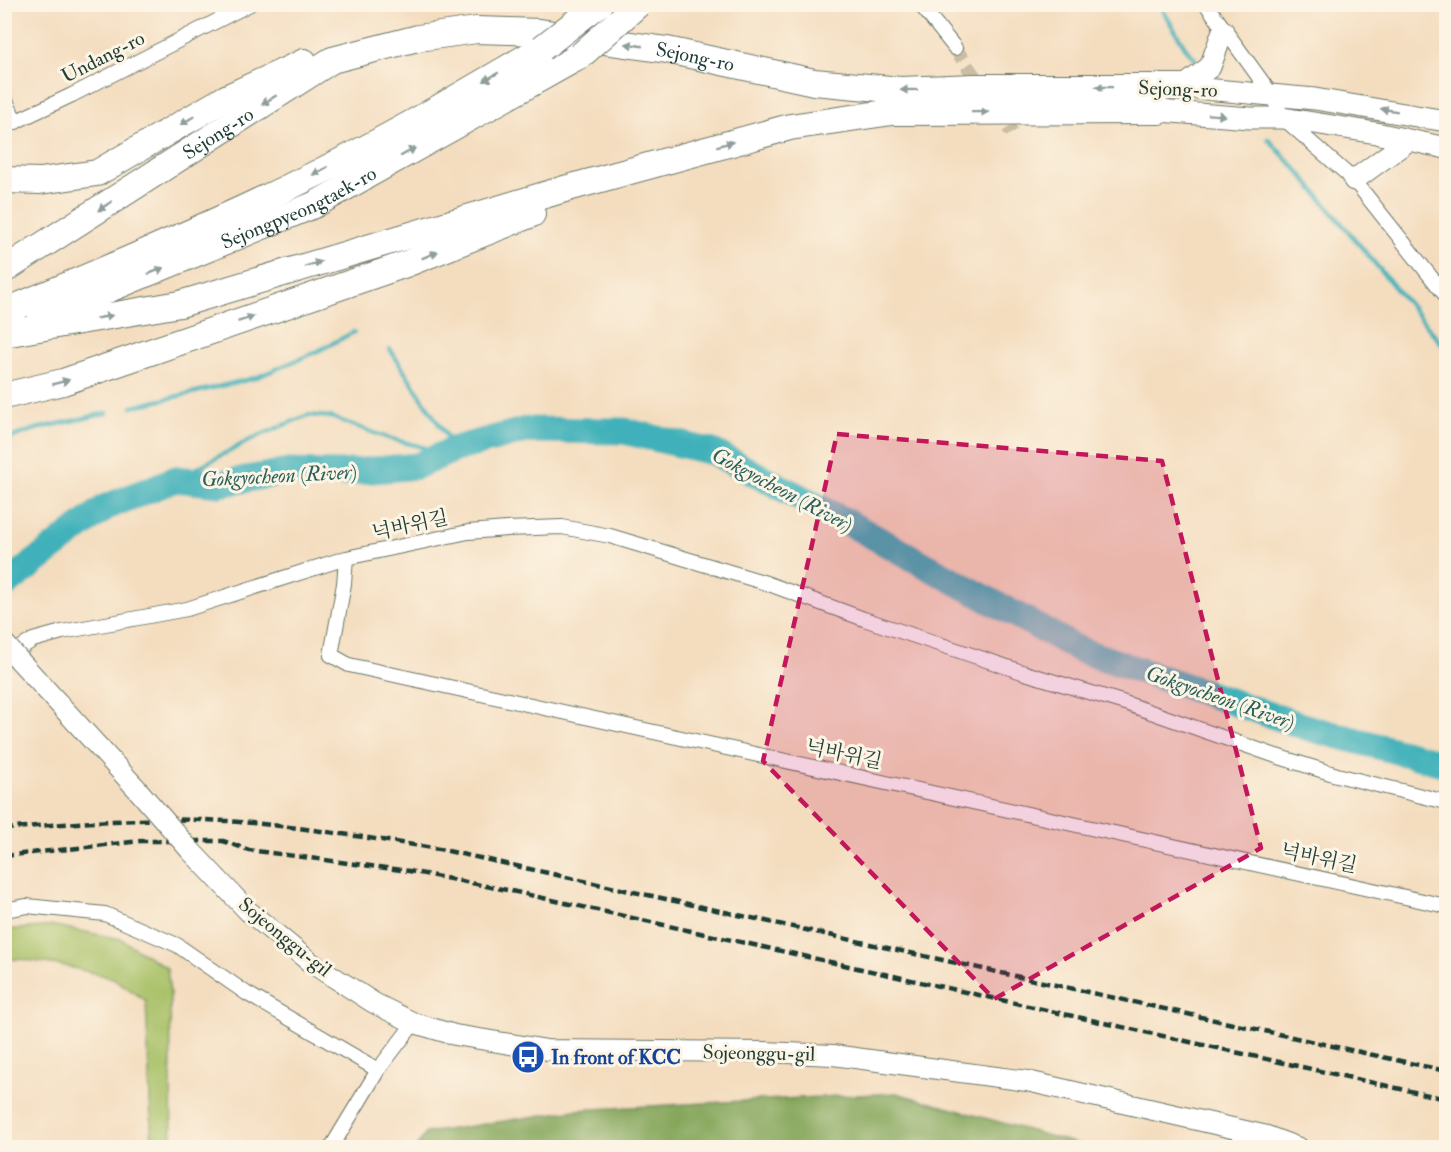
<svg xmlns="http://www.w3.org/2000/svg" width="1451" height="1152" font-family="'IM FELL Double Pica','Noto Serif KR',serif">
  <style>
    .green { fill: #a6bf64; stroke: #627e4c; stroke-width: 1.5 }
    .forest { fill: #84a65a; stroke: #527247; stroke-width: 1.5 }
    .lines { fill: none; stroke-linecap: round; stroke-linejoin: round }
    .stream { stroke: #41b1ba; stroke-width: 4.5 }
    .river { stroke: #41b1ba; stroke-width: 27 }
    .street-tunnel { stroke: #c9bda3; stroke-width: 14; stroke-dasharray: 14 7; stroke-linecap: butt }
    .street-casing { stroke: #6a7565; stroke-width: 16 }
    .secondary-casing { stroke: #6a7565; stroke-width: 22 }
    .primary-casing { stroke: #6a7565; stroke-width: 23 }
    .highway-casing { stroke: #6a7565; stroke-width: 28 }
    .street { stroke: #fff; stroke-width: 14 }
    .secondary { stroke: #fff; stroke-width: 20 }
    .primary { stroke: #fff; stroke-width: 21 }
    .highway { stroke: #fff; stroke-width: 26 }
    .rail { stroke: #1f3d34; stroke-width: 4.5; stroke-dasharray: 9 4.5; stroke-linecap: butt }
    .secondary-bridge-casing { stroke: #6a7565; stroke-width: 22; stroke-linecap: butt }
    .highway-bridge-casing { stroke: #6a7565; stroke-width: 28; stroke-linecap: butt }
    .secondary-bridge { stroke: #fff; stroke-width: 20 }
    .highway-bridge { stroke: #fff; stroke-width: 26 }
    .oneway { fill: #8f9e9a }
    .marked { fill: #c2185b; fill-opacity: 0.2; stroke: #c2185b; stroke-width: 4.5; stroke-dasharray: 12 8; stroke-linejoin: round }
    .labels { text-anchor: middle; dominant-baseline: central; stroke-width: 6; stroke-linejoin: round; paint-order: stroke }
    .street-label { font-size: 20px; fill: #1f3d34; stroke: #fcf5e5 }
    .transit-label { font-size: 20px; font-weight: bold; fill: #164399; stroke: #fcf5e5; text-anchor: start }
    .water-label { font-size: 21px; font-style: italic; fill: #29605c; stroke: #fcf5e5 }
  </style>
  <rect width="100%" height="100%" fill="#fcf5e5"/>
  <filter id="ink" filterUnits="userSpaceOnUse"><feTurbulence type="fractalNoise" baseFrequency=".0167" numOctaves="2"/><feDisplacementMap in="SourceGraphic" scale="12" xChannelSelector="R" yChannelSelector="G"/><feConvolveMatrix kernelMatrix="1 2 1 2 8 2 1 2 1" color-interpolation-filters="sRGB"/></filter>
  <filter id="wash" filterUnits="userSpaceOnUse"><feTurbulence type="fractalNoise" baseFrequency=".008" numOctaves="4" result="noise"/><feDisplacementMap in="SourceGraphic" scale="24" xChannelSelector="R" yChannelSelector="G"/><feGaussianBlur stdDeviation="1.35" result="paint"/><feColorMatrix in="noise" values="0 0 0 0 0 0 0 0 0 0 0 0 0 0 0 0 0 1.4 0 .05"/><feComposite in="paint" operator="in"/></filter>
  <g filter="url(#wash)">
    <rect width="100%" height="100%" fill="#f4ddbf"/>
    <!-- green -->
    <path class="green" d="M55,926L121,939L167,968L170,993L172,1147H152L146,1001L113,978L65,966L20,959L5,960V930Z"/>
    <!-- forest -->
    <path class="forest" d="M896,1093L1088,1147H416L426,1133L575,1110Z"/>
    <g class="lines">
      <!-- stream -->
      <path class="stream" d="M1159,4L1185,47L1195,59
        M1268,139L1299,172L1446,349
        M390,349L455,449
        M132,407L255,378L316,352L354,332
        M4,440L36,429L107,413
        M176,479L258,436L308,415L331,417L388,438L426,448L455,449"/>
      <!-- river -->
      <path class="river" d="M4,586L106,507L176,479L219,484L286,472L341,473L417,466L455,449L526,430L624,431L713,452L836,516L1080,650L1312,729L1446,764"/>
    </g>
  </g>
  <g filter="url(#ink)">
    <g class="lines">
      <!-- street-tunnel -->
      <path class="street-tunnel" d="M955,48L983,89
        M997,110L1012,133"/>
      <defs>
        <path id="street" d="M920,4L955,48
          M1206,4L1271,94L1283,118L1354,180L1446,296
          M4,97L16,122
          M4,127L72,95L250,4
          M346,558L468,532L507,529L562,527L610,536L766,583L864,619L1025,673L1125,703L1276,756L1337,775L1446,802
          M6,657L33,640L62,632L187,609L346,558L344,584L331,655L349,665L1446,906
          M4,910L27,906L105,914L177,945L246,993L378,1070L414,1023
          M331,1148L378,1070"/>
        <path id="secondary" d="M19,660L137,789
          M190,850L248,911L310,962L374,1003L414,1023L455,1035L547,1050L764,1052L833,1055L1027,1081L1267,1136L1299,1148"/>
        <path id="primary" d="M1183,87L1315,99L1446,121
          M1183,87L1210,67L1223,31
          M1159,111L1250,118H1283L1376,133L1446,148
          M1354,180L1409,140"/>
        <g id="highway">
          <path d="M4,180L40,181L97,173L226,98L304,62"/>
          <path id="s1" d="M4,270L332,60L418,38L477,30L540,32L667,50L814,82L901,90L974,87H1183"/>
          <path d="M4,312C102,271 200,230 295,184C380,144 461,95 542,48"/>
          <path id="s2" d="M41,317L314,205L580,56"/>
          <path d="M4,334L180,304L568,188L790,127L892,112L1159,111"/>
          <path d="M4,396L63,382L406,264L532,214"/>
        </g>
      </defs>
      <!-- street casing -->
      <use href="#street" class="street-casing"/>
      <!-- secondary casing -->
      <use href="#secondary" class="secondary-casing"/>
      <!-- primary casing -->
      <use href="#primary" class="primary-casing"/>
      <!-- highway casing -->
      <use href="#highway" class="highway-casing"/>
      <!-- street -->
      <use href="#street" class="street"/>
      <!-- secondary -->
      <use href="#secondary" class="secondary"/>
      <!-- primary -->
      <use href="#primary" class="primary"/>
      <!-- highway -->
      <use href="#highway" class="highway"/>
      <!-- rail -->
      <path class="rail" d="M4,829C78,822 153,817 227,821C298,826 369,838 439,849L1446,1071
        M4,856L141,841H223L249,850L409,871L507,890L1446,1099"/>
      <defs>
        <path id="secondary-bridge" d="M4,643L19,660
          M137,789L190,850"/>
        <path id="highway-bridge" d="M542,48L599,4
          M580,56L638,4"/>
      </defs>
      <!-- secondary-bridge casing -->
      <use href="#secondary-bridge" class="secondary-bridge-casing"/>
      <!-- highway-bridge casing -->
      <use href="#highway-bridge" class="highway-bridge-casing"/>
      <!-- secondary-bridge -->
      <use href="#secondary-bridge" class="secondary-bridge"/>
      <!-- highway-bridge -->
      <use href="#highway-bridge" class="highway-bridge"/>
    </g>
    <!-- one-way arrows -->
    <defs><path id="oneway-solid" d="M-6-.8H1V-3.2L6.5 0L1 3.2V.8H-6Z" transform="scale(1.5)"/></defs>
    <g class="oneway">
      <use href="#oneway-solid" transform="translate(634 45) rotate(-172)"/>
      <use href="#oneway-solid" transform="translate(491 77) rotate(150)"/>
      <use href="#oneway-solid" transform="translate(1104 87) rotate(-179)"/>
      <use href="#oneway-solid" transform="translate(909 90) rotate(179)"/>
      <use href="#oneway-solid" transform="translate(269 100) rotate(148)"/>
      <use href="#oneway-solid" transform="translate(1389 110) rotate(-171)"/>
      <use href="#oneway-solid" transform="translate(980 112)"/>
      <use href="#oneway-solid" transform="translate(1217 115) rotate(4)"/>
      <use href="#oneway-solid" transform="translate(188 120) rotate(150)"/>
      <use href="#oneway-solid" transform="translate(725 144) rotate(-15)"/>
      <use href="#oneway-solid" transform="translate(408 152) rotate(-30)"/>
      <use href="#oneway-solid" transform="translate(320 171) rotate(152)"/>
      <use href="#oneway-solid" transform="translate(105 206) rotate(146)"/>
      <use href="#oneway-solid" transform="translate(430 255) rotate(-22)"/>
      <use href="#oneway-solid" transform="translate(313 264) rotate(-17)"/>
      <use href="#oneway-solid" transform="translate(156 271) rotate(-22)"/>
      <use href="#oneway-solid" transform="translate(104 317) rotate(-10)"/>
      <use href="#oneway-solid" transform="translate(246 319) rotate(-19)"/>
      <use href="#oneway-solid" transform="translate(61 382) rotate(-16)"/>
    </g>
  </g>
  <!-- marked area -->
  <path class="marked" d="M837,434L1162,461L1261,848L994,999L763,761Z"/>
  <!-- icons -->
  <defs>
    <symbol id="bus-disc" viewBox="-11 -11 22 22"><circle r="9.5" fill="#1a4fb4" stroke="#fcf5e5"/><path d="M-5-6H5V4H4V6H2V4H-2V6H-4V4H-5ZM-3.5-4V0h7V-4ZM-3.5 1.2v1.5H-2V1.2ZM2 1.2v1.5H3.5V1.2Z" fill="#fff"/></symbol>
  </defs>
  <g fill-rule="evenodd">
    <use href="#bus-disc" x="509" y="1038" width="38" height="38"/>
  </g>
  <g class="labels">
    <!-- street labels -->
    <g class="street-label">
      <text stroke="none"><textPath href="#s1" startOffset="758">Sejong-ro</textPath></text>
      <text transform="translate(103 57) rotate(-27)">Undang-ro</text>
      <text transform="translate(1178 89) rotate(2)">Sejong-ro</text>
      <text stroke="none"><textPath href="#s1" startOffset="254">Sejong-ro</textPath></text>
      <text stroke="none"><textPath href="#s2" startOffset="280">Sejongpyeongtaek-ro</textPath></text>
      <text transform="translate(410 525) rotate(-12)">넉바위길</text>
      <text transform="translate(844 754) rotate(12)">넉바위길</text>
      <text transform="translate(1319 858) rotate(12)">넉바위길</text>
      <text transform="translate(285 937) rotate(39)">Sojeonggu-gil</text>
      <text transform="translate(759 1053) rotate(1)">Sojeonggu-gil</text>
    </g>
    <!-- transit labels -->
    <g class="transit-label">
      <text x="551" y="1057">In front of KCC</text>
    </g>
    <!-- water labels -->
    <g class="water-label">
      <text transform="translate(279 476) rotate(-3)">Gokgyocheon (River)</text>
      <text transform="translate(782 490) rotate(28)">Gokgyocheon (River)</text>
      <text transform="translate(1220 698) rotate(19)">Gokgyocheon (River)</text>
    </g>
  </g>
  <!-- margin -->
  <rect width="1451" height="1152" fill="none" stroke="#fcf5e5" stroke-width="24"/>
</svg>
